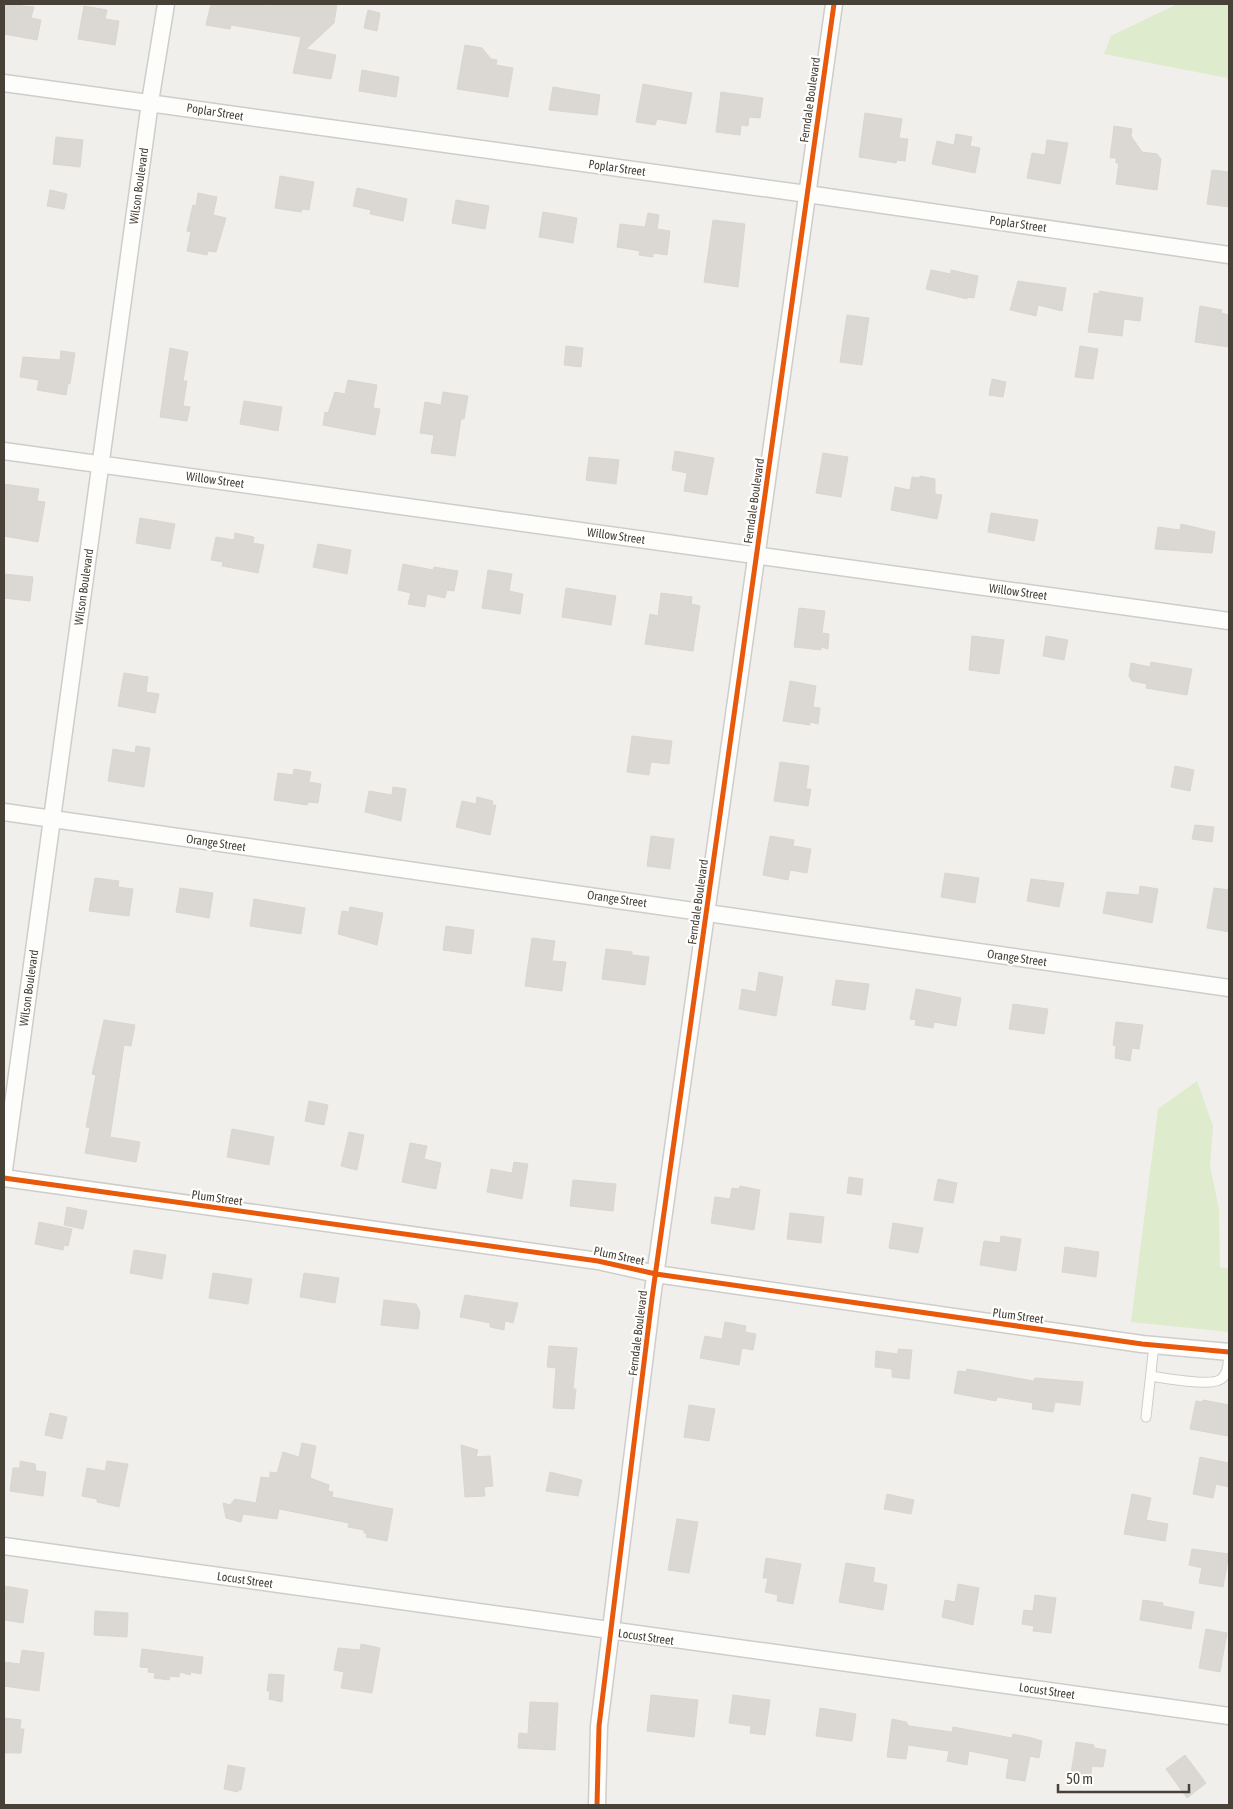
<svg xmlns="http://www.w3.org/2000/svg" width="1233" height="1809" font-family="'Asap Condensed',sans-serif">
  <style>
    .green { fill: #dfebcd }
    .building { fill: #dbd8d4; stroke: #d9d6d2 }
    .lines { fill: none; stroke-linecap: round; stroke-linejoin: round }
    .service-casing { stroke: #cfcdc9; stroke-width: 11 }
    .minor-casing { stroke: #cfcdc9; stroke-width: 19 }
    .service { stroke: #fdfdfc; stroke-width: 9 }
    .minor { stroke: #fdfdfc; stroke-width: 16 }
    .cycleway-casing { stroke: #fff; stroke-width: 8 }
    .cycleway { stroke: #e8590c; stroke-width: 5 }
    .labels { text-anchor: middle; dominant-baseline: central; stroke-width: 4.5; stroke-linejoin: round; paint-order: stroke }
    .street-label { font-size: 12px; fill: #484137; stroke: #fff }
  </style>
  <rect width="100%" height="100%" fill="#f1efec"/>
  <!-- green -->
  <path class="green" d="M1177,4H1229V84L1227,78L1104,54L1111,36Z
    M1197,1081L1213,1126L1210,1166L1219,1209L1220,1267L1229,1269V1332L1131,1322L1158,1109Z"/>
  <!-- building -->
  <path class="building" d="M4,4L34,7L31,18L41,20L37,40L4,34Z
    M211,4L272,6V4H337L334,23L306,49L336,55L331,79L293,73L301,37L231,25L230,29L206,25Z
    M84,6L107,10L105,19L119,21L115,45L78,39Z
    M368,10L380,13L377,31L364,28Z
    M465,45L482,48L491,59L497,60L496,65L513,68L508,97L457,89Z
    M362,70L399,77L396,97L359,91Z
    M643,84L692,93L686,124L657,119L655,125L636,122Z
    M553,87L600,95L597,115L549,110Z
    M721,92L763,98L760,118L749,117L748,126L741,125L740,135L716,132Z
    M865,113L902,119L899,138L908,139L905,161L897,160L896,163L859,157Z
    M1114,126L1132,129L1131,136L1142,152L1157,154L1161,159L1157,190L1116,184L1119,163H1116V158H1110Z
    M956,134L972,137L970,146L980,148L975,173L932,164L937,141L954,145Z
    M56,137L83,140L80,167L53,164Z
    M1047,140L1068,143L1060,184L1027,178L1032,153L1045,155Z
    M1212,170L1229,172V207L1207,204Z
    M280,176L314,182L309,210L302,209L301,212L275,208Z
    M357,188L407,199L403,221L370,214L371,210L353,206Z
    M50,190L67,194L64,209L47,206Z
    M198,193L217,197L213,215L226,218L216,252L208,251L207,255L187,251L191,232L187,231L193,205L196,206Z
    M456,200L489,206L485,229L452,223Z
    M543,212L577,218L573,243L539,237Z
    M648,213L659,215L657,229L670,231L667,255L653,253V257L639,255L640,251L617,247L620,224L645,227Z
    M713,220L745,224L738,287L704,282Z
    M931,270L951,274V270L978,276L974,298L967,297V299L926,289Z
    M1018,281L1066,288L1062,311L1038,305L1036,316L1010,310Z
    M1099,291L1143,298L1140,321L1124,319L1122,336L1088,332L1094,293L1099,294Z
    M1200,306L1222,310L1221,313L1229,315V347L1195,342Z
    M847,315L869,318L862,365L840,362Z
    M566,346L583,348L581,367L564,365Z
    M1080,346L1098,349L1093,379L1075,377Z
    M170,348L188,352L183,381H187L183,406L190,407L187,421L160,417Z
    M61,351L75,353L70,384L68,383L66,395L37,390L39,380L20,377L23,357L60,360Z
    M992,379L1006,382L1003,397L989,395Z
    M348,380L377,385L373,408L380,409L375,435L323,425L325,412L328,413L335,392L345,394Z
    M443,392L468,396L464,419H461L455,456L431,453L434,435L420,433L425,402L441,405Z
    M244,401L282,407L278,431L240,424Z
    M675,451L714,458L707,495L684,491L687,473L672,470Z
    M823,453L848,457L841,497L816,493Z
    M589,457L619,460L616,484L586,480Z
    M920,476L935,479V494L942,495L937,519L891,510L895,487L910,490L912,477L920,478Z
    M4,484L39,489L37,501L45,502L38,542L4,536Z
    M991,513L1038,520L1034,541L988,532Z
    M140,518L175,524L170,549L136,543Z
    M1181,524L1215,532L1212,553L1155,549L1158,527L1180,530Z
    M235,533L254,537L253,543L264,545L258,573L222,566L223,562L211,560L216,537L234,540Z
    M318,544L351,550L347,574L313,567Z
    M403,564L433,570L434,567L458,571L454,591L447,590L445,598L427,594L425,607L408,604L411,593L398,590Z
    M488,570L512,574L509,591L523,594L520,614L482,608Z
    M4,574L33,577L30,601L4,598Z
    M566,588L616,596L611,625L562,617Z
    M661,593L692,597L691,604L700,606L693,651L645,644L650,614L658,616Z
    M799,608L825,611L822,633L829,634L828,649L821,647V650L794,647Z
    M972,636L1004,640L999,674L969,670Z
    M1046,636L1068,640L1064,660L1043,656Z
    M1151,662L1192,669L1187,695L1146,688L1147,684L1132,681L1129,676L1131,663L1150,667Z
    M124,673L148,677L146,692L159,694L155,713L118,706Z
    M790,681L816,686L813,707L820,708L818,724L810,722V725L783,721Z
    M632,736L672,741L669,764L651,762L649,775L627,772Z
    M136,746L150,748L144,787L108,781L113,749L135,753Z
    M780,762L809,766L806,789H811L808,806L774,801Z
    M1175,766L1194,770L1190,791L1171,787Z
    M294,769L311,772L309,782L321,784L318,803L308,802L307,805L274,800L278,773L293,775Z
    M393,787L406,789L401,821L365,812L369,791L392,795Z
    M477,797L493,801L492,805H496L490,835L456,827L462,801L476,804Z
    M1195,825L1214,827L1212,842L1192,839Z
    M651,836L674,839L670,869L647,866Z
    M770,836L794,840L793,846L811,849L807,873L790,870L788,880L763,875Z
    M945,873L979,878L975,903L941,897Z
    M95,878L119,881L118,887L133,889L129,916L89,911Z
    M1031,879L1064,883L1059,907L1027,901Z
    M1140,886L1158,889L1152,923L1103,913L1107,892L1139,895Z
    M180,888L213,893L209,918L176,912Z
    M1214,888L1229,890V932L1207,928Z
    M254,899L305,908L301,934L250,926Z
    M350,907L383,913L377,945L338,934L342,911L349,912Z
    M446,926L474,930L471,954L443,950Z
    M532,938L555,941L552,961L566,962L562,991L525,986Z
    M606,949L632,952V955L649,957L645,985L602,979Z
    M759,972L783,977L776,1016L739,1009L742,989L756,992Z
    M836,980L869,984L865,1010L832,1005Z
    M916,989L961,998L956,1026L934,1022L933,1028L915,1025L916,1020L910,1019Z
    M1013,1004L1048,1009L1044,1034L1009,1029Z
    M104,1020L135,1025L131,1046L124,1045L110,1137L140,1142L136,1162L85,1153L90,1128L86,1127L96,1075L92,1074Z
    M1116,1022L1143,1025L1139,1049L1132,1048L1130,1061L1115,1058L1116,1046L1113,1045Z
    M309,1101L328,1105L324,1125L305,1121Z
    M232,1129L274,1137L269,1165L227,1157Z
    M349,1132L364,1135L357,1170L341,1166Z
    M410,1143L427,1146L424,1159L441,1163L436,1189L402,1182Z
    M514,1162L528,1164L522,1199L487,1192L491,1169L512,1173Z
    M849,1177L863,1179L861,1195L847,1193Z
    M938,1179L957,1183L953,1203L934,1200Z
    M573,1180L616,1184L613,1211L570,1206Z
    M740,1186L760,1190L754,1230L711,1223L715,1197L730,1199L732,1188L739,1189Z
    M67,1207L87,1211L83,1229L64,1225Z
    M790,1213L824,1217L821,1243L787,1239Z
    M39,1222L72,1229L68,1246L64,1245L63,1250L35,1244Z
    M893,1223L923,1228L918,1253L889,1248Z
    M1001,1236L1021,1239L1016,1271L980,1265L984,1241L1000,1243Z
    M1065,1247L1099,1252L1096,1277L1062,1272Z
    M134,1250L166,1255L162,1279L130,1273Z
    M213,1273L252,1279L248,1304L209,1298Z
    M304,1273L339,1278L335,1303L300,1297Z
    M465,1295L518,1303L513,1323L505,1321L504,1330L490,1327V1323L460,1317Z
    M384,1300L416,1304L420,1312L418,1329L381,1325Z
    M725,1322L746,1326L745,1332L756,1334L753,1350L742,1348L739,1365L700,1358L705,1336L722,1339Z
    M549,1346L577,1348L573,1389H576L574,1409L553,1408L556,1368L547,1367Z
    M898,1349L912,1350L909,1379L892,1377V1369L875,1367L876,1351L898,1354Z
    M967,1369L1034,1381L1035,1378L1083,1382L1080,1405L1055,1402L1053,1412L1032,1409L1033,1403L997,1397L996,1401L954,1393L958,1371L966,1372Z
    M1203,1400L1229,1405L1228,1436L1190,1429L1196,1401L1202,1402Z
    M689,1405L715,1409L709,1441L684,1437Z
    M50,1413L67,1417L62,1439L45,1435Z
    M302,1443L316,1446L310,1478L329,1485L328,1491L333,1492L332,1497L393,1509L387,1541L366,1537L367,1533H364V1530L348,1527L349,1523L279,1509L277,1519L243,1514L241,1522L226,1518L223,1503L230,1505L235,1499L256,1503L261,1477L270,1478V1472L277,1473L283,1452L299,1457Z
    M461,1445L478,1450L476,1457L490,1456L493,1486L484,1487L485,1496L465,1497Z
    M1200,1457L1229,1463V1487L1216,1484L1213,1498L1193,1494Z
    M20,1461L35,1464L36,1471L46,1472L43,1496L10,1491L13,1468H20Z
    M107,1461L128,1464L119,1507L97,1502V1499L82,1496L87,1468L105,1471Z
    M550,1472L582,1480L578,1496L546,1491Z
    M887,1494L914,1500L911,1514L884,1509Z
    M1132,1494L1151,1498L1146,1520L1168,1524L1165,1541L1124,1534Z
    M677,1519L698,1522L689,1573L668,1570Z
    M1192,1549L1229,1554L1223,1587L1199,1583L1202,1568L1189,1565Z
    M766,1558L801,1564L793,1604L777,1601L778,1595L765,1592L768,1578H763Z
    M846,1563L875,1568L873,1582L887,1585L883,1610L839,1602Z
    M958,1584L979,1588L973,1625L942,1617L945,1600L955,1602Z
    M4,1586L28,1590L23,1623L4,1620Z
    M1035,1595L1056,1598L1051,1633L1033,1631L1034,1626L1022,1624L1024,1610L1033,1611Z
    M1143,1600L1163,1603V1606L1194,1612L1191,1629L1140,1620Z
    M95,1611L128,1613L127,1637L94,1635Z
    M1206,1629L1227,1633L1220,1672L1199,1668Z
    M361,1644L380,1648L372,1693L341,1688L344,1672L334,1670L338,1648L360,1650Z
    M142,1649L203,1657L201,1674L191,1672L190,1675L180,1672L179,1677L170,1676L169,1680L154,1678L155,1673L148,1672L149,1668L140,1667Z
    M22,1650L44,1653L39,1691L4,1686V1662L20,1664Z
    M269,1674L284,1675L282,1702L269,1699L270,1691H267Z
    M651,1695L698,1700L694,1737L647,1731Z
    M733,1695L770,1700L765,1735L750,1733L751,1726L729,1723Z
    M530,1702L558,1703L555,1750L518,1748L519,1733L528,1734Z
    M820,1708L856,1714L852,1741L816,1736Z
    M4,1718L21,1720L20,1729H24L21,1753H4Z
    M892,1719L906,1722L909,1726L952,1732L953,1727L1012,1738L1013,1734L1028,1737L1042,1741L1039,1758L1030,1756L1025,1781L1006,1778L1009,1759L969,1751L967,1765L947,1761L949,1751L908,1745L906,1759L887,1757Z
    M1076,1742L1094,1745V1748L1106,1750L1103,1767L1092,1766L1090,1783L1070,1780Z
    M1185,1755L1206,1783L1187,1798L1166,1769Z
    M228,1765L245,1768L241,1790H238V1792L224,1789Z"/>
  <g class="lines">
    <defs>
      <path id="service" d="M1151,1376C1165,1378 1211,1387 1221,1379C1229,1374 1228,1361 1229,1353
        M1146,1417L1154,1345"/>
      <path id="minor" d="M4,83L807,194L1229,255
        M4,451L1229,621
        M4,812L1229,988
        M4,1170L150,102L166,4
        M4,1178L598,1261L656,1274L1142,1344L1229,1352
        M4,1546L1229,1716
        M597,1805L599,1726L652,1298L834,4"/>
    </defs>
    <!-- service casing -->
    <use href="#service" class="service-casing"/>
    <!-- minor casing -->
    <use href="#minor" class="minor-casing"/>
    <!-- service -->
    <use href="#service" class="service"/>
    <!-- minor -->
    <use href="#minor" class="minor"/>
    <defs>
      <path id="cycleway" d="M4,1178L598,1261L656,1274L1142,1344L1229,1352
        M597,1805L599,1726L652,1298L834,4"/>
    </defs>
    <!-- cycleway casing -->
    <use href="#cycleway" class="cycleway-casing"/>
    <!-- cycleway -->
    <use href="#cycleway" class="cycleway"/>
  </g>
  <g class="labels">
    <!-- street labels -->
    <g class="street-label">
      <text transform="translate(810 100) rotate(-82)">Ferndale Boulevard</text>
      <text transform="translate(215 112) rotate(9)">Poplar Street</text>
      <text transform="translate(617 168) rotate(8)">Poplar Street</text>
      <text transform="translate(139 186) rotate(-82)">Wilson Boulevard</text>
      <text transform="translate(1018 224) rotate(8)">Poplar Street</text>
      <text transform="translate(215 480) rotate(8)">Willow Street</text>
      <text transform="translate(754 501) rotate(-82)">Ferndale Boulevard</text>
      <text transform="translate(616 536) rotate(8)">Willow Street</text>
      <text transform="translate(84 587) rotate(-82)">Wilson Boulevard</text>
      <text transform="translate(1018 592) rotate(8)">Willow Street</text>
      <text transform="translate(216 843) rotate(8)">Orange Street</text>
      <text transform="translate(617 899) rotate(8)">Orange Street</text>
      <text transform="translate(698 902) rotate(-82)">Ferndale Boulevard</text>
      <text transform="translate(1017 958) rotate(8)">Orange Street</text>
      <text transform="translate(29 988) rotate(-82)">Wilson Boulevard</text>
      <text transform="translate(217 1198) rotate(8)">Plum Street</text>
      <text transform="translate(619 1256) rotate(12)">Plum Street</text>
      <text transform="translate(1018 1316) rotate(8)">Plum Street</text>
      <text transform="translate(638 1333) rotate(-83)">Ferndale Boulevard</text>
      <text transform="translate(245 1580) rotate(8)">Locust Street</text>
      <text transform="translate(646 1637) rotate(8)">Locust Street</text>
      <text transform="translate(1047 1691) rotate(8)">Locust Street</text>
    </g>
  </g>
  <!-- border -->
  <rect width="1233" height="1809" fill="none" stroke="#484137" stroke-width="10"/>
  <!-- scale -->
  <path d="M1058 1784v8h131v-8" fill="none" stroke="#484137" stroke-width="2.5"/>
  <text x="1066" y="1784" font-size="15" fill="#484137" stroke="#ffffff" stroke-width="4" paint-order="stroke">50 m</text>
</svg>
